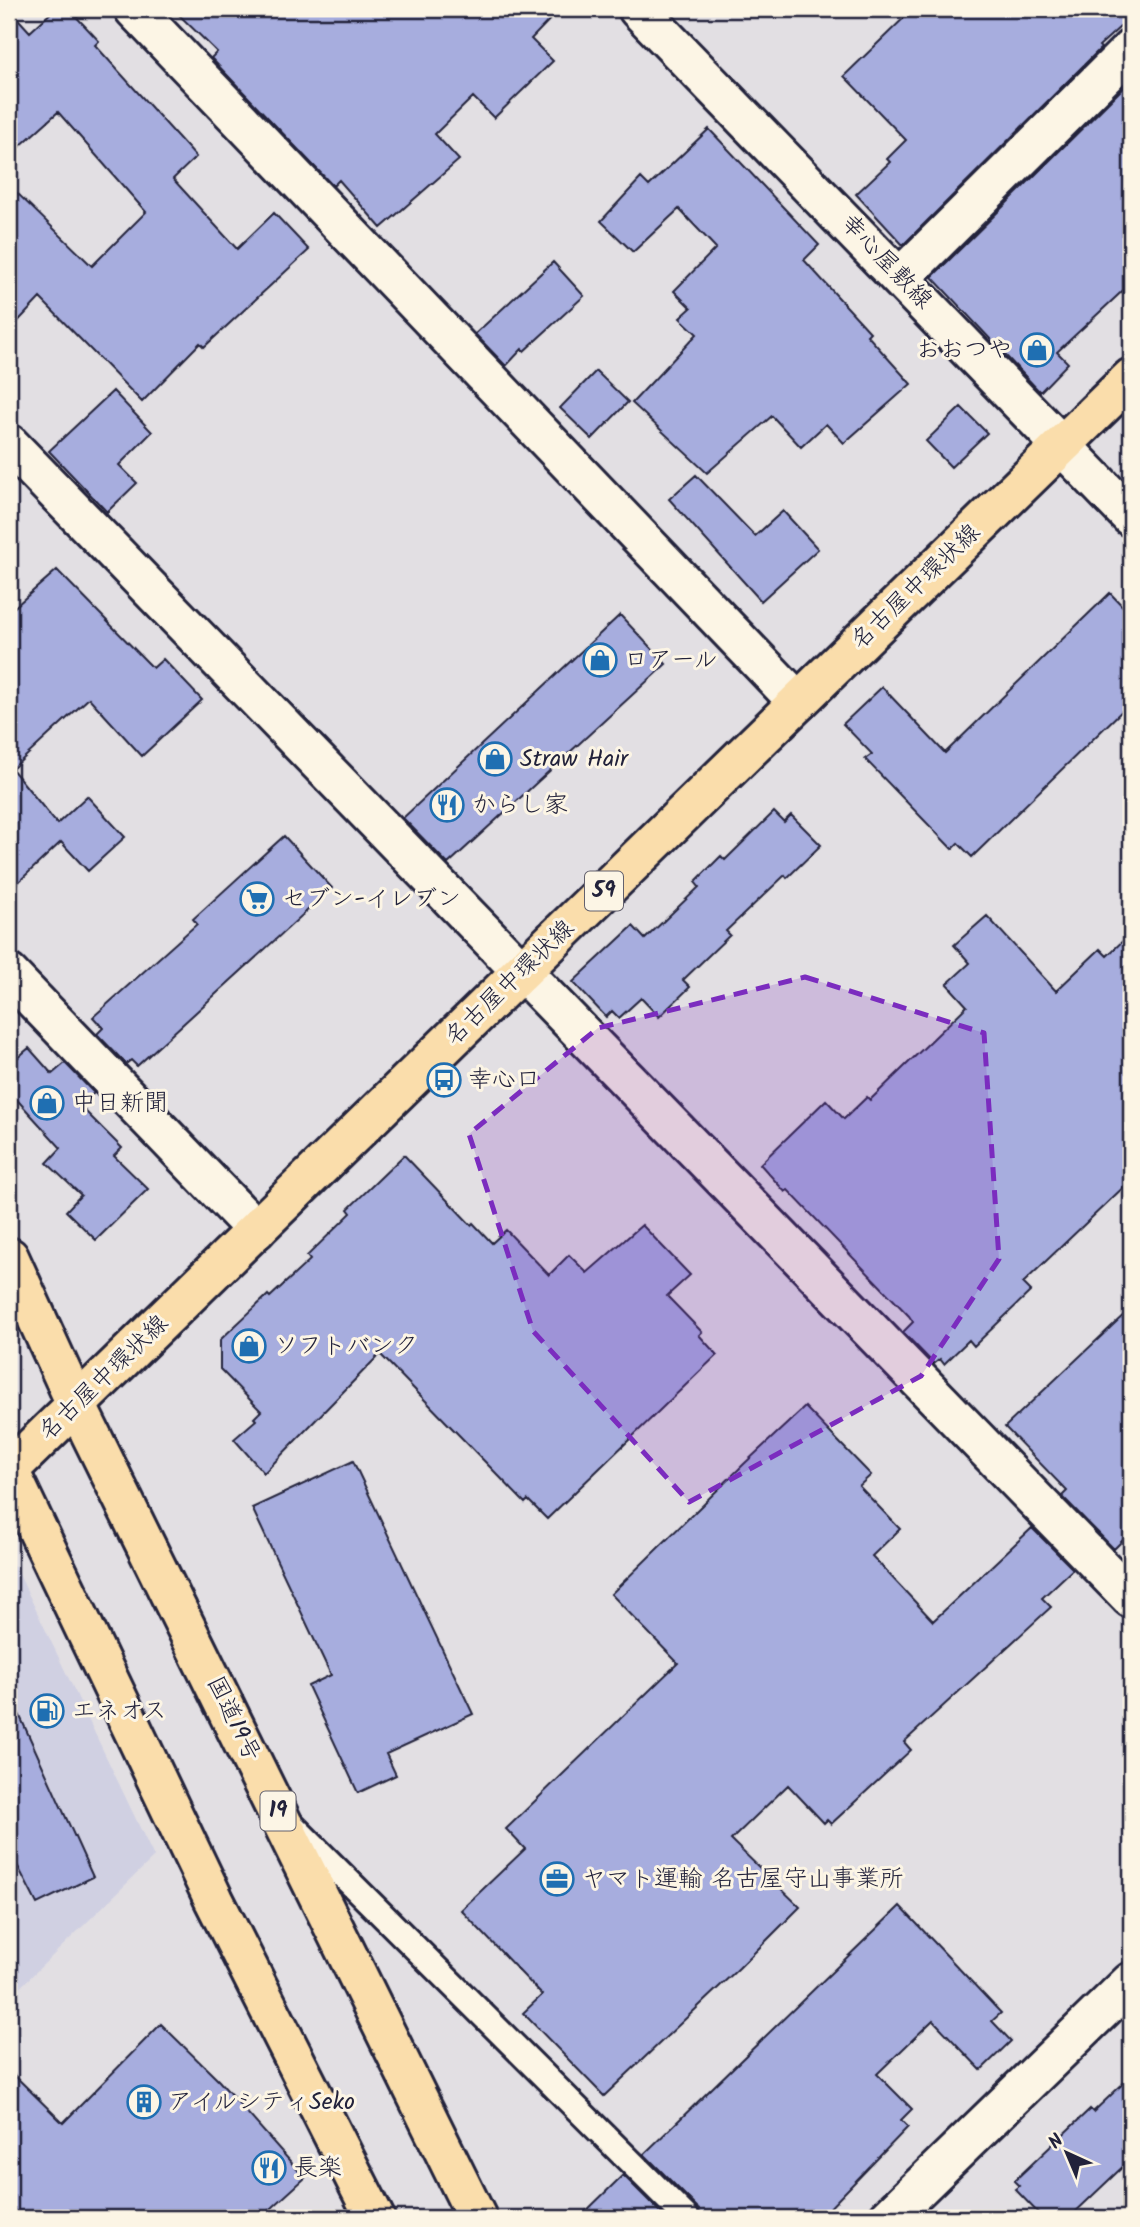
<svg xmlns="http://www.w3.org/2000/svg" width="1140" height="2227" font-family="Kalam,'Klee One',sans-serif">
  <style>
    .built { fill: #d0d0e2 }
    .building { fill: #a7adde; stroke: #22223b; stroke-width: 2 }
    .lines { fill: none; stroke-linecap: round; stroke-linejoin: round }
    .lane-casing { stroke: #22223b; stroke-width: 30 }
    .street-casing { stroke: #22223b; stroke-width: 44 }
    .primary-casing { stroke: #22223b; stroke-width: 44 }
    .highway-casing { stroke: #22223b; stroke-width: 44 }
    .lane { stroke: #fcf5e5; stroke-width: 24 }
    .street { stroke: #fcf5e5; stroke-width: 38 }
    .primary { stroke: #faddab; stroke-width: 38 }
    .highway { stroke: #faddab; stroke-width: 38 }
    .marked { fill: #7b2cbf; fill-opacity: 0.2; stroke: #7b2cbf; stroke-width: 5; stroke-dasharray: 14 9; stroke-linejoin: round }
    .labels { text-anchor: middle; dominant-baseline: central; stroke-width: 6; stroke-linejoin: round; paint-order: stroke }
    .shield { fill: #fcf5e5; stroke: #63616e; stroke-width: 2 }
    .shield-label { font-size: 23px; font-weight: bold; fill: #22223b }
    .street-label { font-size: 24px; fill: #22223b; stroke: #fcf5e5 }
    .poi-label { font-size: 24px; fill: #22223b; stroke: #fcf5e5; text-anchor: start }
  </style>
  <rect width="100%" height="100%" fill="#e2dfe3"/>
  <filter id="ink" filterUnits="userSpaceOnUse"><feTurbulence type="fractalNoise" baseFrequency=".0143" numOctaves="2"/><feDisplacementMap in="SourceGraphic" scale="14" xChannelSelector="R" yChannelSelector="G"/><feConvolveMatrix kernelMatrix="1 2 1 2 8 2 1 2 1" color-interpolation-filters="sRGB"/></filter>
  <g filter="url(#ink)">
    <!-- built -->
    <path class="built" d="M9,1564L15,1566L154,1857L9,1998Z"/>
    <!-- building -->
    <path class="building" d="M9,9L30,32L55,9H69L99,41L95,45L196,157L173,179L237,249L274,213L309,250L204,347L200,343L142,402L40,298L9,331V185L92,266L146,212L58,112L9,156Z
      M173,9H560L531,39L553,61L494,118L473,97L435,134L459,160L381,228L339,180L333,186L211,58L217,52Z
      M913,9H1131V17L1099,46L1101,48L903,245L856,194L890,162L887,159L906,140L844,76Z
      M1125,86L1131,93V283L1057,352L1068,363L1040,392L932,277Z
      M709,129L819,245L804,260L870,332L867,335L911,384L844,443L826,424L801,447L772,416L707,473L632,403L697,334L680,318L691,308L674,291L716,248L679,209L633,252L601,221L641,178L649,186Z
      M553,262L584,296L524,351L522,349L506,366L475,334Z
      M596,371L628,402L592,439L560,408Z
      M113,391L152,432L119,465L137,483L107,512L49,451Z
      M961,407L987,433L951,467L926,441Z
      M696,475L755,536L783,511L818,549L761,601L669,499Z
      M57,570L153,668L163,659L202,700L142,756L89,698L12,769L57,824L87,796L125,837L88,871L61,842L9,891V612Z
      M1110,593L1131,615V702L972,857L958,843L952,849L865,759L872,754L843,724L882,687L945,753Z
      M620,615L666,664L448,864L403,818Z
      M774,812L784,822L791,815L821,845L787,878L785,875L726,931L730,935L683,980L690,987L659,1017L641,998L619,1018L612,1011L606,1017L573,982L633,926L645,939L699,887L695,882L721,856L725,860Z
      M284,836L332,888L137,1066L131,1060L126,1064L97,1034L103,1028L93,1017L197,924L193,919Z
      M987,916L1056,991L1100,949L1107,956L1131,933V1180L1023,1283L1031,1291L974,1346L969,1340L944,1364L940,1359L934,1364L903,1332L913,1322L909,1316L788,1190L785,1192L760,1164L826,1100L844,1119L867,1097L870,1100L967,1006L947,984L970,963L954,945Z
      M29,1048L52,1074L65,1063L94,1093L80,1106L122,1148L114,1156L148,1189L96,1240L66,1211L81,1195L47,1163L61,1148L9,1091V1065Z
      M404,1155L471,1225L473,1223L492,1243L506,1230L549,1275L569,1255L587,1273L642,1225L690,1275L667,1296L702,1332L699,1335L717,1355L547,1519L528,1500L525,1503L380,1354L264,1473L234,1439L256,1420L254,1418L261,1411L220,1369V1340L268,1295L270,1297L310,1260L307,1256L351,1213L348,1209Z
      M1131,1308V1532L1114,1549L1062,1496L1067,1491L1005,1427Z
      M805,1407L871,1475L859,1486L900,1529L872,1556L933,1621L1032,1528L1073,1569L1042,1598L1051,1607L904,1742L911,1750L831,1824L827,1820L824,1823L788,1785L731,1840L800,1907L739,1968L604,2096L523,2013L542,1995L461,1910L525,1849L506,1829L678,1663L611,1594L744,1464Z
      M353,1461L473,1714L386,1754L396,1775L358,1793L308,1686L331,1675L252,1508Z
      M9,1692L93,1877L37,1904L9,1849Z
      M900,1906L1001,2013L992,2021L1011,2041L981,2070L933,2020L877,2074L912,2109L901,2120L908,2127L820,2218H701L697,2207L644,2154Z
      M161,2024L219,2081L305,2178L261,2218H22L9,2205V2070L63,2123Z
      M1131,2076V2159L1069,2218H1043L1015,2189L1019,2186L1014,2181L1090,2109L1093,2112Z
      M623,2175L666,2218H579Z"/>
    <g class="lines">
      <defs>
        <path id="lane" d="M293,1826L687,2218"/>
        <path id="street" d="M134,9L798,702
          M638,9L1131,517
          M901,277L1131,49
          M9,444L1131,1598
          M9,974L256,1230
          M888,2218L1131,1982"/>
        <path id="primary" d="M9,1470L1131,378"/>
        <path id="highway" d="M9,1257L76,1404L477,2218
          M9,1470L214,1900L375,2218"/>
      </defs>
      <!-- lane casing -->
      <use href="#lane" class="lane-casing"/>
      <!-- street casing -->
      <use href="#street" class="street-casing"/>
      <!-- primary casing -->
      <use href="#primary" class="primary-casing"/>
      <!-- highway casing -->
      <use href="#highway" class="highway-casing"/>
      <!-- lane -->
      <use href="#lane" class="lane"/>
      <!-- street -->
      <use href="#street" class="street"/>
      <!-- primary -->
      <use href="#primary" class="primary"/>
      <!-- highway -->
      <use href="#highway" class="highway"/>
    </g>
  </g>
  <!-- marked area -->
  <path class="marked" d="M805,977L984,1033L999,1259L921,1376L689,1502L533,1331L469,1134L598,1028Z"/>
  <!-- icons -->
  <defs>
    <symbol id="shop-ring" viewBox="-11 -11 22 22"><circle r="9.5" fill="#fcf5e5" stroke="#1f6fb2" stroke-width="1.5"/><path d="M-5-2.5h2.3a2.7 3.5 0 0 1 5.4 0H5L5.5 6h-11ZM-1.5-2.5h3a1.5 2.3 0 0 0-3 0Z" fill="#1f6fb2"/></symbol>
    <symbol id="restaurant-ring" viewBox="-11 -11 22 22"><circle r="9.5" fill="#fcf5e5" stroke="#1f6fb2" stroke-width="1.5"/><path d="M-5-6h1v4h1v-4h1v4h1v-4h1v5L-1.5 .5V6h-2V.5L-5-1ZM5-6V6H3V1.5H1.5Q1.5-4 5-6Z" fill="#1f6fb2"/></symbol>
    <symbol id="supermarket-ring" viewBox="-11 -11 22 22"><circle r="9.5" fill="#fcf5e5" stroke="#1f6fb2" stroke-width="1.5"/><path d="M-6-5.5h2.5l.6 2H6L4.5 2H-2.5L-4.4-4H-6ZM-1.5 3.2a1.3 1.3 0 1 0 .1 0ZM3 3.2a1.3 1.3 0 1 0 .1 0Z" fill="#1f6fb2"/></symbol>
    <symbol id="bus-ring" viewBox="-11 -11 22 22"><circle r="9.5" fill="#fcf5e5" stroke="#1f6fb2" stroke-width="1.5"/><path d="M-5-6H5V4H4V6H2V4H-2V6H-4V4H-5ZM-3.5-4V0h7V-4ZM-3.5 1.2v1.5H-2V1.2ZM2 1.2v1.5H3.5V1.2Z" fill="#1f6fb2"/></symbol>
    <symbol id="fuel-ring" viewBox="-11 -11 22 22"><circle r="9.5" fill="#fcf5e5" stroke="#1f6fb2" stroke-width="1.5"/><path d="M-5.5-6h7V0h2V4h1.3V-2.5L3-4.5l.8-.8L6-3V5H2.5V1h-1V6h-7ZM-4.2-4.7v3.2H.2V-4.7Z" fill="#1f6fb2"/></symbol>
    <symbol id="office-ring" viewBox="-11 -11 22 22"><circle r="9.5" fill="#fcf5e5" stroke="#1f6fb2" stroke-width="1.5"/><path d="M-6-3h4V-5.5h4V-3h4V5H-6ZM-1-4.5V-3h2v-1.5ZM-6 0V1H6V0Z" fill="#1f6fb2"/></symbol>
    <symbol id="building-ring" viewBox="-11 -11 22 22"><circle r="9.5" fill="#fcf5e5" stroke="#1f6fb2" stroke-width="1.5"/><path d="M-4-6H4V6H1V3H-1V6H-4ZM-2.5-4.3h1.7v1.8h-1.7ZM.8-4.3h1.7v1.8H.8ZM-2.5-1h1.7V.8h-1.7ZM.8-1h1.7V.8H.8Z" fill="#1f6fb2"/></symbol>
  </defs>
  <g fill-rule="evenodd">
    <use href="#shop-ring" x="1018" y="331" width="38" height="38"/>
    <use href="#shop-ring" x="581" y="641" width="38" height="38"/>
    <use href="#shop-ring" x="476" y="740" width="38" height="38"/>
    <use href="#restaurant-ring" x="428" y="786" width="38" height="38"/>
    <use href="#supermarket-ring" x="238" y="880" width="38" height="38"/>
    <use href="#bus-ring" x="425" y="1061" width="38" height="38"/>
    <use href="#shop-ring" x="28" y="1084" width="38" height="38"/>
    <use href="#shop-ring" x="230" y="1327" width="38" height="38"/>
    <use href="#fuel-ring" x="28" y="1692" width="38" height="38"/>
    <use href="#office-ring" x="538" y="1860" width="38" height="38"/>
    <use href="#building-ring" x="125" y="2083" width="38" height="38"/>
    <use href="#restaurant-ring" x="250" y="2149" width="38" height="38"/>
  </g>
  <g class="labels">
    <!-- shield labels -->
    <g class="shield">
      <rect x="585" y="871.5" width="38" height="39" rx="5"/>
      <rect x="260.5" y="1791.5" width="35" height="39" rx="5"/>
    </g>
    <g class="shield-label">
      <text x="604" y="891">59</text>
      <text x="278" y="1811">19</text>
    </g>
    <!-- street labels -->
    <g class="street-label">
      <text transform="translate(886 262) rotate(46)">幸心屋敷線</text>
      <text transform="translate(916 587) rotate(-44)">名古屋中環状線</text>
      <text transform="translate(510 983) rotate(-44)">名古屋中環状線</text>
      <text transform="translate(104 1378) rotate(-44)">名古屋中環状線</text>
      <text transform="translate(233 1719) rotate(64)">国道19号</text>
    </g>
    <!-- poi labels -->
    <g class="poi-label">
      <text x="1012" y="350" text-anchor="end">おおつや</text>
      <text x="624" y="660">ロアール</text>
      <text x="520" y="759">Straw Hair</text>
      <text x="472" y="805">からし家</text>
      <text x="282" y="899">セブン-イレブン</text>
      <text x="468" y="1080">幸心口</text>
      <text x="72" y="1103">中日新聞</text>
      <text x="274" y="1346">ソフトバンク</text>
      <text x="72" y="1711">エネオス</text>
      <text x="582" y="1879">ヤマト運輸 名古屋守山事業所</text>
      <text x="168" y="2102">アイルシティSeko</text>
      <text x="294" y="2168">長楽</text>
    </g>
  </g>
  <!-- margin -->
  <rect width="1140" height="2227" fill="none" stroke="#fcf5e5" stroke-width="35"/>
  <rect x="18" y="18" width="1105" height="2192" fill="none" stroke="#22223b" stroke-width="2.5" filter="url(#ink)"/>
  <!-- north arrow -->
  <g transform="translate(1067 2153) rotate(316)" stroke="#fcf5e5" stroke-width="5" paint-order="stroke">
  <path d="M0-5L12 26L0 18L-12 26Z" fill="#22223b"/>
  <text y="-10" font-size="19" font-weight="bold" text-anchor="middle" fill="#22223b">N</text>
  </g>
</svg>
